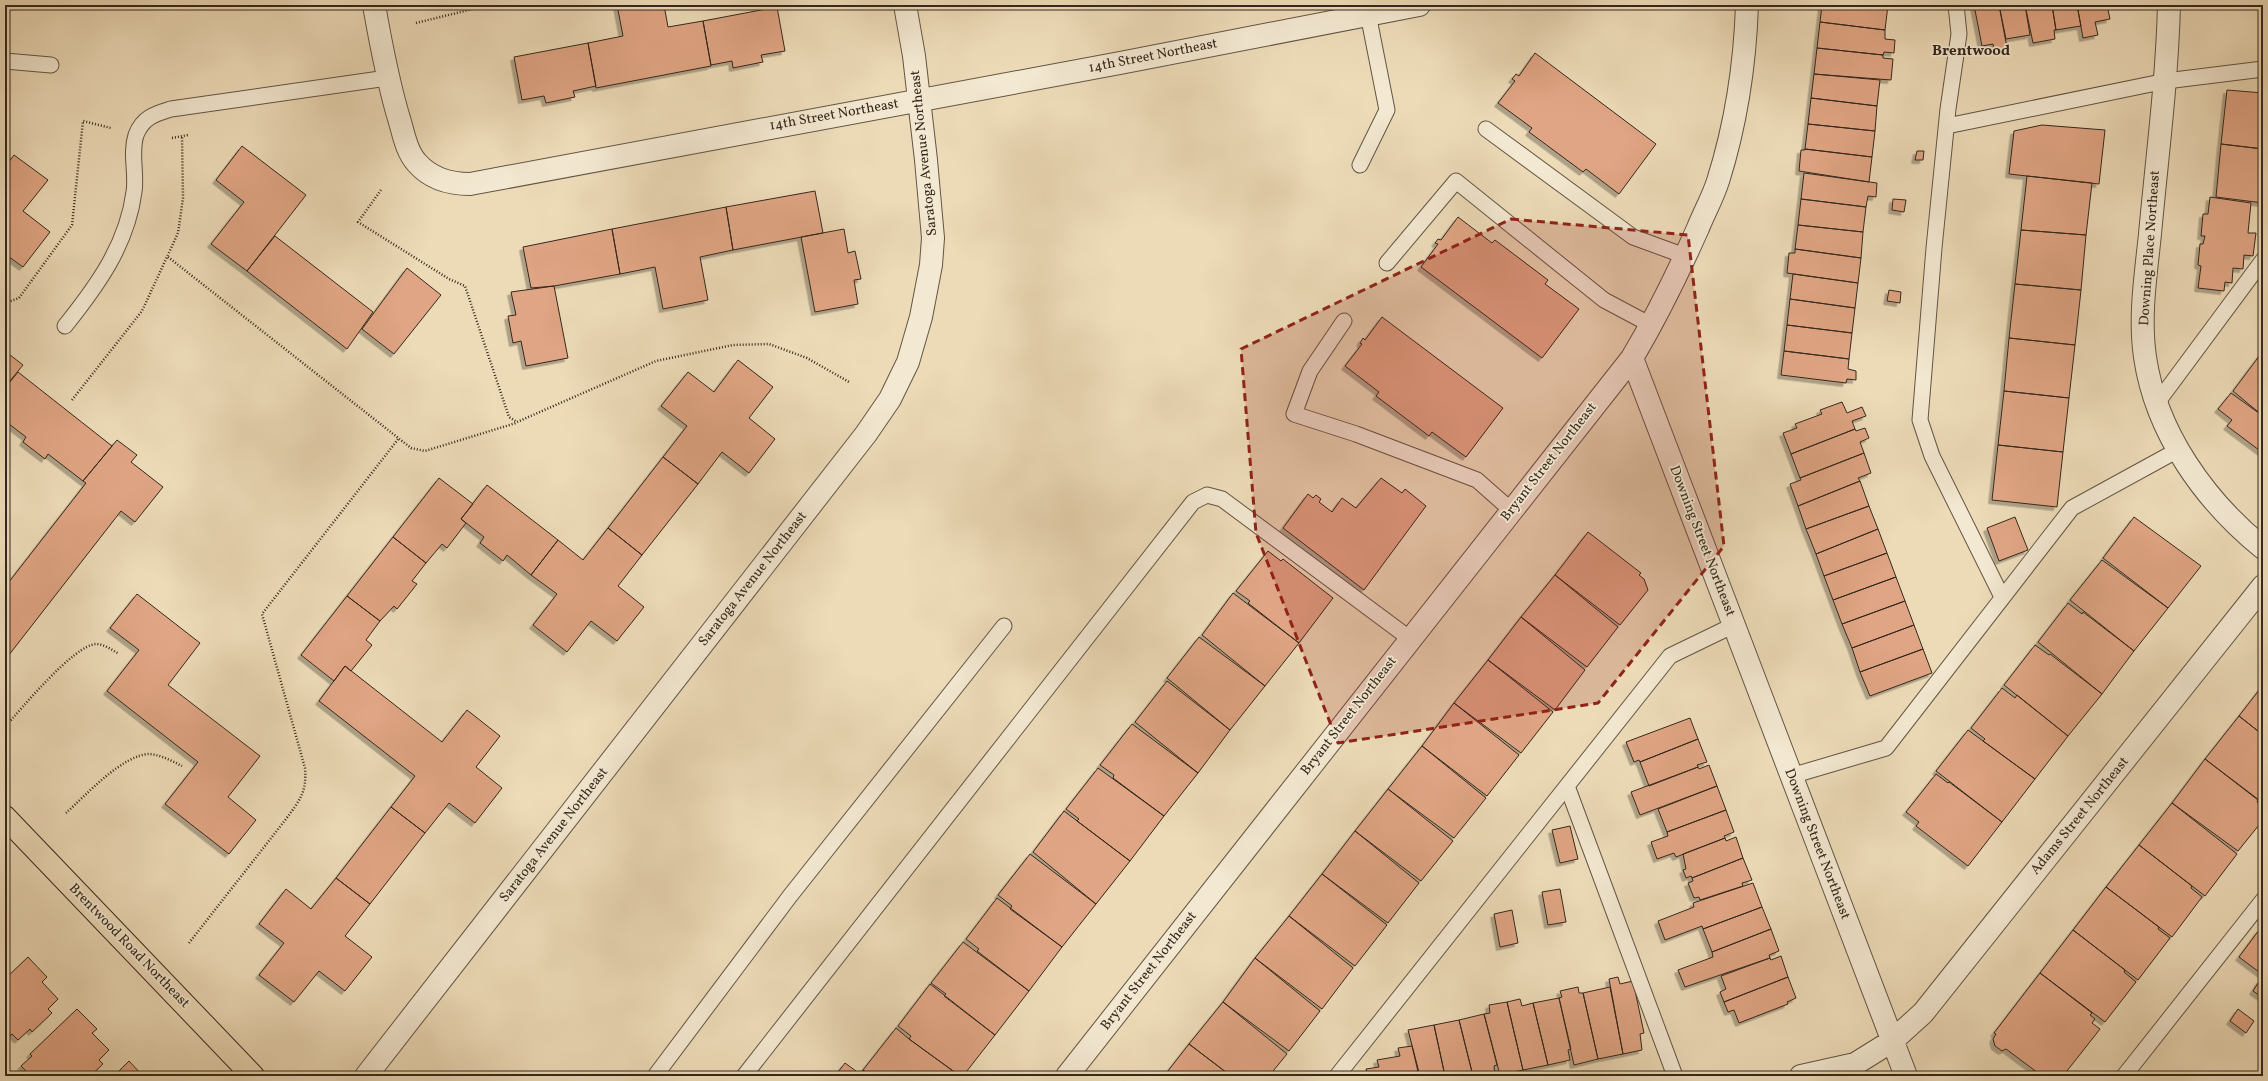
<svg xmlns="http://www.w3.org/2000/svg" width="2268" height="1081" font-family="Vollkorn,serif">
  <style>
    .building { fill: #e0a584; stroke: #34281d; filter: url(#shadow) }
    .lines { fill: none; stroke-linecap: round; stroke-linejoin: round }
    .lane-casing { stroke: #625544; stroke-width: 17 }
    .street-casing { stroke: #625544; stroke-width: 24 }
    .primary-casing { stroke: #34281d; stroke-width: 24 }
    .path { stroke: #34281d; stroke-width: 2.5; stroke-dasharray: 1 2; stroke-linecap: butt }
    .lane { stroke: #f3e8d1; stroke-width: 15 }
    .street { stroke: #f3e8d1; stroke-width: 22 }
    .primary { stroke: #eddbb8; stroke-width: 22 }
    .marked { fill: #8f2418; fill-opacity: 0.2; stroke: #8f2418; stroke-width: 3; stroke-dasharray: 8 5; stroke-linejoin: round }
    .labels { text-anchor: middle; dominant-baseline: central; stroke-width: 3.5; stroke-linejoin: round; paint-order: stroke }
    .street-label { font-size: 14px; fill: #34281d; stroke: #f3e8d1 }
    .neighbourhood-label { font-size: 15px; font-weight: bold; fill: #34281d; stroke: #f3e8d1 }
  </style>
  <defs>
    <filter id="shadow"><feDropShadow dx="-3.5" dy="3.5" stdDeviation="0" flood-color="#0004"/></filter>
  </defs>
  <rect width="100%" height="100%" fill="#eddbb8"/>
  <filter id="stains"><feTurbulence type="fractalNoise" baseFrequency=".005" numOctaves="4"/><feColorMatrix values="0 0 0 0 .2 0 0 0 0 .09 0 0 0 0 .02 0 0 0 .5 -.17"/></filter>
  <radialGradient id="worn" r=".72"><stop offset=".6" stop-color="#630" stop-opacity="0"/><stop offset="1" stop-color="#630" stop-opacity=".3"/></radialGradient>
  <!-- building -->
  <path class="building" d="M617,5H664L668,27L703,21L711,66L596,88L588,43L623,36Z
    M1822,5H1888L1885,30L1820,22Z
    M1974,5H1999L2007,48L1994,50L1993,44L1982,46Z
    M1999,5H2025L2030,35L2006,39Z
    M2025,5H2052L2056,30H2054L2055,39L2033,43Z
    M2052,5H2077L2081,26L2056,30Z
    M2077,5H2107L2110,19L2095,22L2098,35L2083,38Z
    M777,7L785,51L761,55L763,62L733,68L732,61L711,65L703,21Z
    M1820,22L1885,30V39L1895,40L1894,53L1884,52L1883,55L1817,48Z
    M588,43L596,86L573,91L575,97L546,103L544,96L522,100L514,57Z
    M1817,48L1883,55V58L1893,59L1891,80L1814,74Z
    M1535,53L1656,144L1619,194L1586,169L1583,172L1529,132L1532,128L1498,103L1515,81L1512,79L1516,74L1519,76Z
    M1814,74L1880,80L1877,106L1811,98Z
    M2227,90L2263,93V149L2221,144Z
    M1811,98L1877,106L1875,131L1808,124Z
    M1808,124L1875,131L1872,157L1805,149Z
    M2042,125L2105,130L2099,184L2009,174L2014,131Z
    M2221,144L2263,149V203L2216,197Z
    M242,146L306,195L247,271L211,244L244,202L216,180Z
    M1805,149L1872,157L1869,182L1799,171L1801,150H1805Z
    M1917,151H1924L1923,160H1915Z
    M14,155L48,180L23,211L50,232L23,267L5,254V167Z
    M1804,173L1877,183L1876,197L1868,196L1866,207L1801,199Z
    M2027,176L2092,183L2086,235L2021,230Z
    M815,191L823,233L733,250L726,207Z
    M2210,197L2251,203L2248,233H2256L2253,256L2244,255L2243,269L2233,268L2232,283L2225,282L2224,291L2198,288L2201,266L2198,265L2200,244H2203L2205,236H2201L2203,214H2208Z
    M1801,199L1866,207L1863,232L1798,225Z
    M1893,199L1906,200L1904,212L1892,210Z
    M726,207L733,250L700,257L708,300L663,309L655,267L620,274L612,229Z
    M1458,217L1492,243L1495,240L1548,280L1545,284L1579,309L1542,358L1421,267L1438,244L1435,243L1438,239L1441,240Z
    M1798,225L1863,232L1861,258L1795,249Z
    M612,229L620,274L554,286L531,288L523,247Z
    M844,229L848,253L855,251L861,279L854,280L858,304L815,312L801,237Z
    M2021,230L2086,235L2081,290L2015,284Z
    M275,236L373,312L347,349L247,271Z
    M1795,249L1861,258L1858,283L1787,273L1789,253H1795Z
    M407,268L441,295L394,354L362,329Z
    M1793,274L1858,283L1855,308L1790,299Z
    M2015,284L2081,290L2075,345L2009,338Z
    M554,286L568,358L526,366L521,341L513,343L508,316L516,315L511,292Z
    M1889,290L1901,292L1900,303L1887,301Z
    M1790,299L1855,308L1852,333L1787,325Z
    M1382,317L1503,408L1466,457L1432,432L1429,436L1376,396L1379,392L1345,366L1362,344L1360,343L1363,338L1365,340Z
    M1787,325L1852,333L1849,359L1784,351Z
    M2009,338L2075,345L2069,398L2004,391Z
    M5,351L23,365L5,387Z
    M1784,351L1849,359L1848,369L1856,371V380L1847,379L1846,383L1781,375Z
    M2263,351V416L2233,391Z
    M738,360L773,387L749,418L775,439L749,473L722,452L698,484L663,457L687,426L661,406L688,372L714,392Z
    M18,372L112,446L83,481L48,454L45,459L23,442L26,437L5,421V388Z
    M2004,391L2069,398L2063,452L1998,445Z
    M2231,393L2263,416V453L2227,426L2232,420L2218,409Z
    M1842,402L1847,413L1862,407L1866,416L1852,421L1855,429L1791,454L1783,433L1797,428L1795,424L1822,414L1820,410Z
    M1865,428L1869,438L1860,442L1864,453L1800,478L1791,454L1855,429L1856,431Z
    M117,440L137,455L131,462L163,487L135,522L121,511L5,660V587L86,483L83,481Z
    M1998,445L2063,452L2057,507L1992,500Z
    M1864,453L1871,473L1858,478L1860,481L1798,506L1790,484L1801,480L1800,478Z
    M663,457L698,484L642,555L608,528Z
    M439,478L473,504L461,519L466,523L447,548L442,544L426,563L393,537Z
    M1381,478L1402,493L1405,489L1426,506L1364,590L1283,528L1308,494L1313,498L1316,495L1321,499L1319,502L1332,512L1342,498L1356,508Z
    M1860,481L1869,506L1806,529L1798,506Z
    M487,485L558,540L531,575L507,555L503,561L480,543L484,537L461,519Z
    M1869,506L1878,529L1816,554L1806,529Z
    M2015,517L2028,550L1999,561L1987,528Z
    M2134,517L2201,566L2168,608L2103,558Z
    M608,528L642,555L618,586L644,607L617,641L591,621L567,652L533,625L557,594L531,575L558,540L583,560Z
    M1878,529L1887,553L1824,576L1816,554Z
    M1588,532L1641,573L1639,575L1644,579L1648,590L1620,625L1555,575Z
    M393,537L426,563L412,581L417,584L397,609L394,606L380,621L347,596Z
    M1268,551L1281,561L1283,559L1333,598L1299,643L1248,603L1250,601L1236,591Z
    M1887,553L1896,577L1833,600L1824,576Z
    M2102,560L2168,608L2134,651L2070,600Z
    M1555,575L1618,627L1587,667L1521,617Z
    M1896,577L1905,601L1842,624L1833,600Z
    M1233,593L1299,643L1265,686L1202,635Z
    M137,594L200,643L168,685L260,756L228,797L256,820L229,854L165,804L198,762L107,691L139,650L110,628Z
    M347,596L380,621L366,640L372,645L351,671L345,666L334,681L301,655Z
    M1905,601L1914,625L1852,648L1842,624Z
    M2068,603L2082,614L2083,612L2134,651L2102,694L2038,642Z
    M1521,617L1585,670L1555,710L1488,660Z
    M1914,625L1923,649L1860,672L1852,648Z
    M1199,637L1265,686L1230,730L1167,678Z
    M2035,645L2049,655L2050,654L2102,694L2068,736L2004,685Z
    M1923,649L1932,673L1870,696L1860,672Z
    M1488,660L1553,712L1521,753L1454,703Z
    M345,666L442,742L467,710L500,736L476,767L502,788L475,823L449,803L425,833L391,807L415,776L319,701Z
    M1167,681L1230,730L1198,773L1135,722Z
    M2263,685V735L2239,716Z
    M2002,688L2015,698L2017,695L2068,736L2035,779L1983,741L1985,739L1971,728Z
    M1454,703L1519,755L1487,796L1422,746Z
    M2239,716L2263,735V803L2205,759Z
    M1690,718L1698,739L1640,762L1639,760L1634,762L1626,742Z
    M1132,724L1198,773L1164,816L1113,778L1114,775L1100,765Z
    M1968,730L2035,779L2002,822L1936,771Z
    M1698,739L1707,762L1697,765L1698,767L1649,786L1640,762Z
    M1422,746L1486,798L1454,838L1388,789Z
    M2205,759L2258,800L2257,802L2263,807V820L2238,851L2172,803Z
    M1709,765L1717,786L1640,815L1631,792L1698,767L1699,769Z
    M1098,768L1164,816L1130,861L1077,821L1079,819L1066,809Z
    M1936,774L1948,783L1949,782L2002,822L1968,866L1916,826L1919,822L1906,812Z
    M1717,786L1726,810L1667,832L1658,809Z
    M1388,789L1453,841L1421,881L1355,831Z
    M2172,803L2237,854L2205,896L2139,845Z
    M391,807L425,833L370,904L336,878Z
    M1726,810L1734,832L1724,836L1725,838L1676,857L1674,853L1657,859L1651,842L1668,836L1667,832Z
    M1064,811L1130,861L1096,904L1033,852Z
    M1570,826L1578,859L1560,863L1552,830Z
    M1355,831L1419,883L1388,923L1322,874Z
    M1736,837L1743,858L1692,878L1691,876L1686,878L1683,870L1686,869L1683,854L1725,838L1726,841Z
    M2139,845L2192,886L2191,888L2202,897L2172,937L2106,887Z
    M1030,854L1096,904L1062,947L1010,909L1012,906L998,895Z
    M1743,858L1752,880L1742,883L1743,886L1700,900L1699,897L1694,898L1688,883L1693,881L1692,878Z
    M1322,874L1387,925L1355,966L1289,916Z
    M336,878L370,904L345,936L372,957L345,991L319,971L294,1002L259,975L284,943L259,924L286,889L311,909Z
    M1753,883L1762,907L1703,929L1702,926L1665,940L1658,921L1694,907L1693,903Z
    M2106,887L2159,927L2158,929L2170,938L2138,980L2073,930Z
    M1560,889L1566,922L1548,925L1542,892Z
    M997,898L1062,947L1029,991L977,951L979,949L966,939Z
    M1762,907L1771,929L1712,952L1703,929Z
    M1512,910L1518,943L1500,947L1494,914Z
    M1289,916L1353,968L1322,1009L1255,958Z
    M1771,929L1779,951L1769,955L1770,958L1685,987L1678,970L1713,957L1712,952Z
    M2073,930L2125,970L2124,972L2136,982L2105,1022L2040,973Z
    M2259,930L2263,933V975L2239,957Z
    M963,942L1029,991L995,1035L944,996L946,994L931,983Z
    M1781,956L1788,977L1724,1002L1720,992L1726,989L1721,976L1770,958L1771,960Z
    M28,957L47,977L42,982L58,999L48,1009L52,1013L32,1032L30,1029L18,1040L12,1034L10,1036L5,1031V979Z
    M1255,958L1320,1011L1289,1051L1223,1002Z
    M2040,973L2092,1013L2090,1015L2095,1019L2092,1023L2100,1029L2063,1076H2042L2006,1049L2002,1051L1995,1046L1993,1039L1996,1034L1994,1033Z
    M1618,977L1620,984L1633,981L1644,1033L1640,1034L1642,1050L1623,1054L1609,979Z
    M1788,977L1796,998L1787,1002L1788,1004L1739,1023L1734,1010L1728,1012L1724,1002Z
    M2260,980L2263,982V998L2253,991Z
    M930,984L995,1035L963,1076H960L909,1039L911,1036L898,1026Z
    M1578,987L1579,993H1583L1598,1059L1574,1065L1559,998L1562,997L1560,991Z
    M1610,987L1623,1054L1598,1059L1583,993Z
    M1559,998L1571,1049L1568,1050L1570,1060L1548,1065L1533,1003Z
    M1520,999L1522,1006L1533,1003L1548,1065L1523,1070L1507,1002Z
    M1223,1002L1287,1054L1269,1076H1231L1189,1044Z
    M1507,1002L1523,1070L1500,1075L1484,1014L1490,1013L1489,1005Z
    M77,1009L97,1029L92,1033L109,1050L99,1060L103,1064L90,1076H31L21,1066L32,1056L30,1054Z
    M2238,1009L2254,1021L2246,1033L2230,1021Z
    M1484,1014L1497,1065L1494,1066L1495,1076H1473L1459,1020Z
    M1459,1020L1473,1076H1445L1434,1025Z
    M1434,1025L1445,1076H1420L1408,1030Z
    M896,1028L909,1039L960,1076H871L863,1070Z
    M1189,1044L1231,1076H1164Z
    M1412,1046L1419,1076H1368L1366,1069L1379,1067L1377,1060L1400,1056L1398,1048Z
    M129,1061L143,1076H114Z
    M845,1063L860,1074L863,1070L871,1076H835Z"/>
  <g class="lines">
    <defs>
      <path id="lane" d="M1342,5L1345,19
        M1956,5L1959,34L1948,109L1934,248L1920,420L1932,456L2002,597
        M5,61L51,65
        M1947,126L2166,81L2263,69
        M1486,129L1633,237L1685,256
        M1360,165L1387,110L1368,14
        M1387,263L1456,181L1604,300L1651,325
        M1344,321L1310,371L1294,414L1356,434L1477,480L1511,510
        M65,326C97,286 127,245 134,192C137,174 130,153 136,135C143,117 155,114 171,109L387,78
        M2157,403L2263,260
        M1791,776L1886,748L2072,508L2178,450
        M1567,786L1675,1076
        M655,1076L790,896L1004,626
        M744,1076L1193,502L1207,495L1222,499L1409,638
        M1337,1076L1670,656L1734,625
        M2124,1076L2263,900"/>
      <path id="street" d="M374,5C381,45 388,83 400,122C404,136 407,152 417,163C431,179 450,184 470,184L1120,63L1419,5
        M2169,5C2167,82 2157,157 2150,234C2146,274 2139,316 2145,357C2156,433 2205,501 2263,548
        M1632,358L1906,1076
        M366,1076L866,434L890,399L908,362L921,317L931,265L933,238L926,160L914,56L905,5
        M1067,1076L1632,358C1657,316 1678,273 1698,228C1704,213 1713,197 1718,181C1736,124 1745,65 1747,5
        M1801,1076L1855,1064L1892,1041L1923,1013L2263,586"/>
      <path id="primary" d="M5,817L253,1076"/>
    </defs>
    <!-- lane casing -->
    <use href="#lane" class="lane-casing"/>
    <!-- street casing -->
    <use href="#street" class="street-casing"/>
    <!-- primary casing -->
    <use href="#primary" class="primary-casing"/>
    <!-- path -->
    <path class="path" d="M416,23L489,5
      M172,138L188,135
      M381,190L358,222L449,279L465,286L509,417L517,422L656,361L733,345L769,344L807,358L849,382
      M168,257L411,448L425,451L516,423
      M5,303L19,298L72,225L83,121L111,128
      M72,400L142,311L178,233L183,198L182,136
      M5,727C21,709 74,645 96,644C104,644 112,650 119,654
      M66,813C85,796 123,754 150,754C161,755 172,761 182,766
      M189,943L286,819C300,800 307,792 305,768L262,614L399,438"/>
    <!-- lane -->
    <use href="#lane" class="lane"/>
    <!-- street -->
    <use href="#street" class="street"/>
    <!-- primary -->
    <use href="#primary" class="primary"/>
  </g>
  <!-- marked area -->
  <path class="marked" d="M1511,219L1688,235L1724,546L1598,703L1338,743L1256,533L1241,349Z"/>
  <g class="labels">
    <!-- street labels -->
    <g class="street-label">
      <text transform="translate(1153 56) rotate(-11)">14th Street Northeast</text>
      <text transform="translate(834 115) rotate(-10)">14th Street Northeast</text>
      <text transform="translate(924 153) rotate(-96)">Saratoga Avenue Northeast</text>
      <text transform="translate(2150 248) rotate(-86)">Downing Place Northeast</text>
      <text transform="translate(1549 462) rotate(-52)">Bryant Street Northeast</text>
      <text transform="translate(1702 541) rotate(69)">Downing Street Northeast</text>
      <text transform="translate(753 579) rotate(-52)">Saratoga Avenue Northeast</text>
      <text transform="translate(1349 716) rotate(-52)">Bryant Street Northeast</text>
      <text transform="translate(2080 816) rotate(-51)">Adams Street Northeast</text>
      <text transform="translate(554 835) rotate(-52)">Saratoga Avenue Northeast</text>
      <text transform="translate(1817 844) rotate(69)">Downing Street Northeast</text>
      <text transform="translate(129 946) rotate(46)">Brentwood Road Northeast</text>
      <text transform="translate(1149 971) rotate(-52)">Bryant Street Northeast</text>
    </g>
    <!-- neighbourhood labels -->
    <g class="neighbourhood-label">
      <text x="1971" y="51">Brentwood</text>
    </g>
  </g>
  <!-- margin -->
  <rect width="2268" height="1081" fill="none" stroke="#eddbb8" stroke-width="20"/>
  <rect x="6" y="6" width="2256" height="1069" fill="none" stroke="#34281d" stroke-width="2"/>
  <rect x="10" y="10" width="2248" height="1061" fill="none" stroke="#34281d"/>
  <rect width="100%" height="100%" filter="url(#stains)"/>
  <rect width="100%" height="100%" fill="url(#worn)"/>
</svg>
